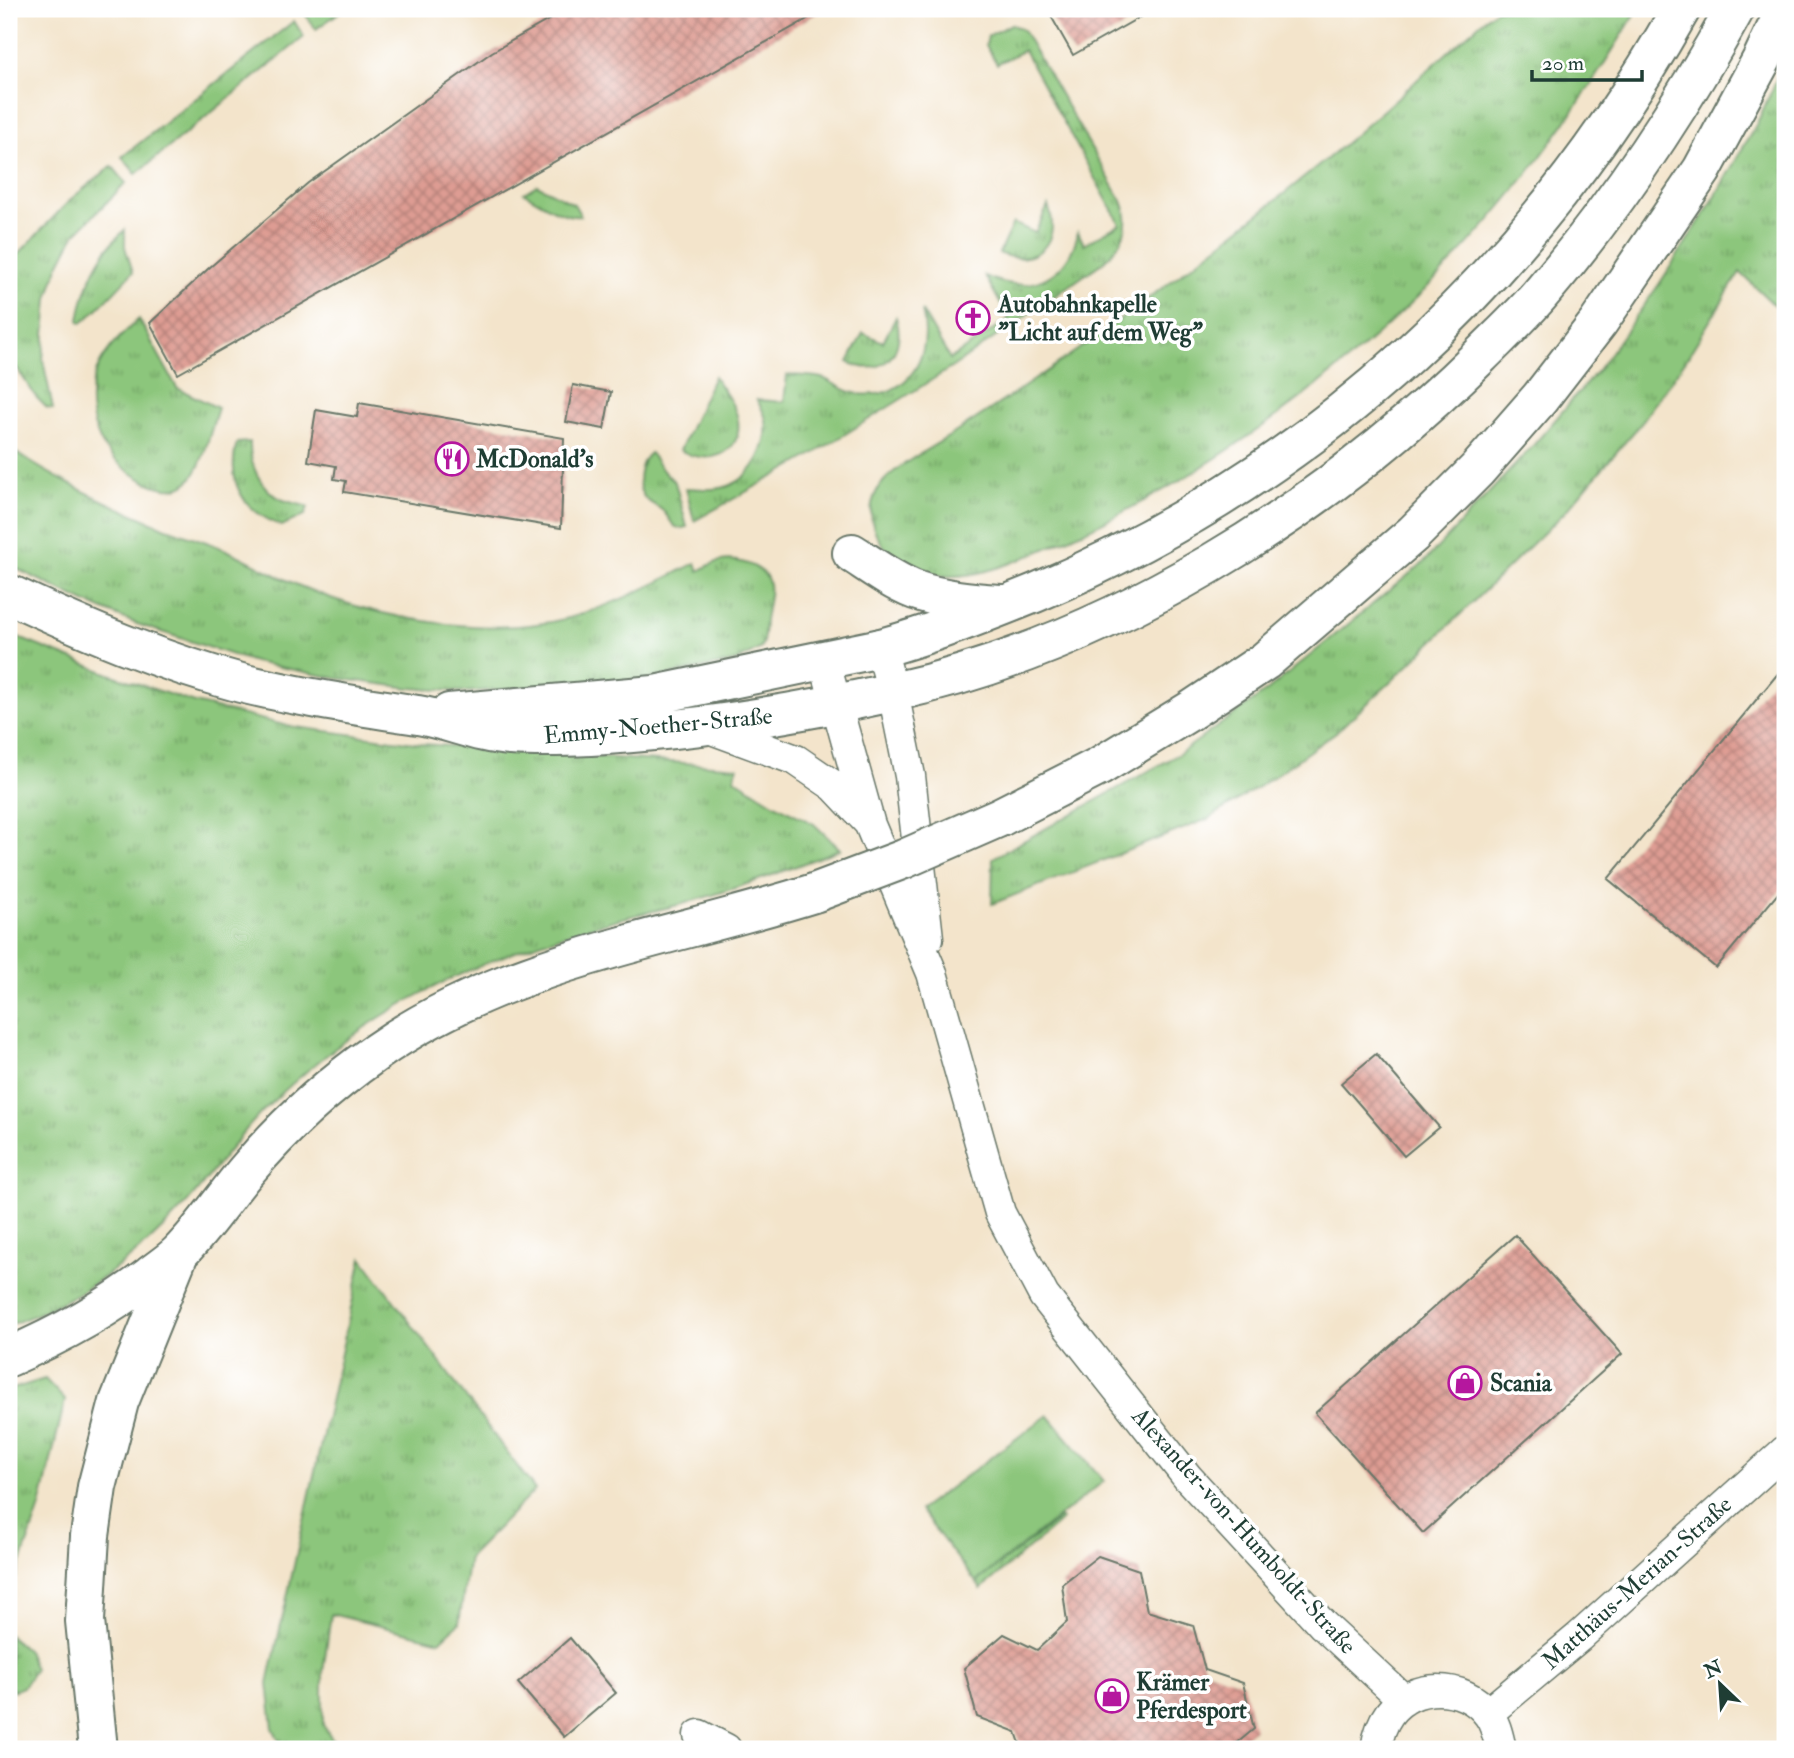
<svg xmlns="http://www.w3.org/2000/svg" width="1794" height="1758" font-family="'IM FELL Double Pica',serif">
  <style>
    .grass { fill: url(#grass-tufts); stroke: #568258; stroke-width: 2 }
    .pitch { fill: #8cc67b; stroke: #568258; stroke-width: 2 }
    .building { fill: url(#building-cross-hatch) }
    .lines { fill: none; stroke-linecap: round; stroke-linejoin: round }
    .street-casing { stroke: #697769; stroke-width: 33 }
    .secondary-casing { stroke: #697769; stroke-width: 42 }
    .highway-casing { stroke: #697769; stroke-width: 42 }
    .street { stroke: #fff; stroke-width: 30 }
    .secondary { stroke: #fff; stroke-width: 38 }
    .highway { stroke: #fff; stroke-width: 38 }
    .highway-bridge-casing { stroke: #697769; stroke-width: 42; stroke-linecap: butt }
    .highway-bridge { stroke: #fff; stroke-width: 38 }
    .labels { text-anchor: middle; dominant-baseline: central; stroke-width: 7; stroke-linejoin: round; paint-order: stroke }
    .poi-label { font-size: 24px; font-weight: bold; fill: #1f3d34; stroke: #fff; text-anchor: start }
    .street-label { font-size: 24px; fill: #1f3d34; stroke: #fff }
  </style>
  <defs>
    <pattern id="grass-tufts" width="24" height="20" patternUnits="userSpaceOnUse" patternTransform="scale(1.75)"><rect width="24" height="20" fill="#8cc67b"/><path d="M3 7l-1-3M5 7V3M7 7l1-3M15 17l-1-3M17 17v-4M19 17l1-3" fill="none" stroke="#72a266"/></pattern>
    <pattern id="building-cross-hatch" width="8" height="8" patternUnits="userSpaceOnUse" patternTransform="scale(1.75)"><rect width="8" height="8" fill="#de9c93"/><path d="M0 0l8 8M0 8l8-8" fill="none" stroke="#b38079"/></pattern>
  </defs>
  <rect width="100%" height="100%" fill="#fff"/>
  <filter id="ink" filterUnits="userSpaceOnUse"><feTurbulence type="fractalNoise" baseFrequency=".0143" numOctaves="2"/><feDisplacementMap in="SourceGraphic" scale="14" xChannelSelector="R" yChannelSelector="G"/><feConvolveMatrix kernelMatrix="1 2 1 2 8 2 1 2 1" color-interpolation-filters="sRGB"/></filter>
  <filter id="wash" filterUnits="userSpaceOnUse"><feTurbulence type="fractalNoise" baseFrequency=".00686" numOctaves="4" result="noise"/><feDisplacementMap in="SourceGraphic" scale="28" xChannelSelector="R" yChannelSelector="G"/><feGaussianBlur stdDeviation="1.57" result="paint"/><feColorMatrix in="noise" values="0 0 0 0 0 0 0 0 0 0 0 0 0 0 0 0 0 1.4 0 .05"/><feComposite in="paint" operator="in"/></filter>
  <g filter="url(#wash)">
    <rect width="100%" height="100%" fill="#f3e4cb"/>
    <!-- grass -->
    <path class="grass" d="M311,9H344L316,29L305,14Z
      M1496,9H1638C1603,67 1567,124 1525,177C1408,327 1239,463 1065,540C1024,558 970,586 924,573C885,562 853,518 883,482C898,464 938,444 959,430C1010,397 1061,362 1111,326C1181,275 1249,222 1316,168C1378,117 1436,62 1496,9Z
      M294,21L304,37L136,174L122,157Z
      M1011,24L1023,30L1122,201C1133,227 1122,245 1102,263L954,366L812,455L694,521L686,488C701,489 717,491 731,485C755,474 769,446 766,420C765,413 760,406 757,400L784,402L787,375C798,376 815,375 825,379C837,385 845,392 859,394C909,400 934,354 922,311L950,359L1009,319L985,276C1027,296 1068,279 1078,232L1084,244L1120,224L1024,50L997,64L986,45L988,36Z
      M1785,61V291L1774,305L1740,272L1687,358L1639,426L1563,514L1392,681L1336,732L1269,780L1208,819L992,904L993,858L1179,754L1268,690L1424,562L1531,448L1598,370L1660,283L1713,200L1757,123Z
      M112,166L126,183L75,234L58,267L48,299L43,360L53,409L47,408L37,398L9,357V264L71,199Z
      M537,185L574,204L581,216C562,218 540,202 524,193Z
      M1048,206C1063,242 1034,269 999,253L1013,223L1035,233Z
      M125,230V247L133,272C123,282 91,318 81,323L79,320C84,287 100,251 125,230Z
      M896,317C907,352 882,380 848,362L863,333L883,342Z
      M139,319L177,388L218,408C211,428 203,469 188,482C163,504 111,463 100,440C91,422 88,398 94,378C101,353 121,336 139,319Z
      M714,376C722,389 736,406 738,420C743,456 706,466 680,450Z
      M250,442C249,464 260,489 281,499C290,503 300,504 308,507L305,515L282,526C244,511 226,484 237,443Z
      M9,448C54,479 104,502 154,523C175,532 198,538 219,547C247,558 272,575 300,586C377,619 487,639 569,618C613,606 655,583 696,563L699,571C715,561 727,557 745,563C780,574 768,594 765,621C764,631 765,638 761,648L737,661L649,679L466,692L410,688L335,678L254,662L137,624L85,602L9,565Z
      M650,453L664,472L675,482L687,527C672,532 672,520 663,511C658,506 650,504 645,498C635,487 639,461 650,453Z
      M9,634L112,675L195,703L288,726L423,744L738,767L734,778L775,804L814,824L840,849C793,868 745,886 696,900C667,909 637,914 608,922C528,944 450,973 379,1018C338,1044 299,1076 264,1110C235,1139 213,1174 186,1204C138,1259 77,1301 9,1325Z
      M362,1258L535,1490L469,1557L459,1623L440,1641L331,1614L323,1672V1725L339,1749H283L273,1728L268,1683Z
      M45,1379L65,1400L40,1507L9,1597V1390Z
      M1060,1518L1062,1520L981,1589L976,1582Z
      M9,1635L27,1651L35,1669L23,1687L11,1692Z"/>
    <!-- pitch -->
    <path class="pitch" d="M1048,1415L1104,1481L976,1582L920,1510Z"/>
    <g id="blocks">
      <!-- building -->
      <path class="building" d="M568,9H825L178,374L150,323L209,268L308,183L492,52Z
        M1047,9H1154L1073,55Z
        M573,385L611,392L604,429L566,422Z
        M359,403L564,438L561,528L344,492L346,481L334,479L336,466L308,461L316,410L357,417Z
        M1785,665V885L1716,968L1608,879Z
        M1376,1054L1439,1127L1404,1156L1341,1083Z
        M1515,1235L1622,1354L1423,1533L1315,1413Z
        M1098,1556L1139,1570L1147,1611L1193,1625L1205,1670L1243,1683L1254,1729L1230,1749H1022L1016,1732L977,1717L964,1668L1004,1634L1037,1650L1067,1622L1062,1584Z
        M570,1638L616,1693L564,1737L518,1683Z"/>
    </g>
  </g>
  <g filter="url(#ink)">
    <use href="#blocks" fill-opacity="0" stroke="#697769" stroke-width="2"/>
    <g class="lines">
      <defs>
        <path id="street" d="M881,648L893,692L910,776L928,938
          M824,660L870,825L932,973L1000,1213L1044,1296L1188,1478L1323,1625L1404,1700
          M706,727L796,760L834,786L868,822
          M1488,1713L1579,1637L1785,1451
          M699,1735L726,1749
          M1376,1749C1378,1736 1381,1725 1389,1714C1412,1682 1464,1682 1488,1714C1496,1724 1498,1737 1501,1749"/>
        <path id="secondary" d="M9,594C84,629 161,662 241,683C299,697 359,706 418,715C449,720 478,734 510,736C554,739 599,736 643,732C728,725 810,710 893,692
          M449,713L654,695L881,648"/>
        <path id="highway" d="M852,553C872,566 892,581 915,590C943,600 973,602 1002,604
          M881,648C935,633 983,614 1035,593C1316,474 1532,274 1681,9
          M893,692C1111,644 1322,512 1480,356C1501,335 1524,314 1543,291C1617,204 1680,109 1735,9
          M1000,817L1100,766L1190,711L1265,661L1413,534L1477,470L1540,398L1598,323L1702,170L1762,59L1785,10
          M9,1357C60,1335 106,1310 150,1276C160,1268 171,1261 179,1253C204,1228 224,1197 246,1171C283,1127 328,1086 375,1053C505,961 665,940 814,893
          M98,1749L85,1621L90,1536L97,1487L119,1402L178,1256"/>
      </defs>
      <!-- street casing -->
      <use href="#street" class="street-casing"/>
      <!-- secondary casing -->
      <use href="#secondary" class="secondary-casing"/>
      <!-- highway casing -->
      <use href="#highway" class="highway-casing"/>
      <!-- street -->
      <use href="#street" class="street"/>
      <!-- secondary -->
      <use href="#secondary" class="secondary"/>
      <!-- highway -->
      <use href="#highway" class="highway"/>
      <defs>
        <path id="highway-bridge" d="M814,893L904,859L1000,817"/>
      </defs>
      <!-- highway-bridge casing -->
      <use href="#highway-bridge" class="highway-bridge-casing"/>
      <!-- highway-bridge -->
      <use href="#highway-bridge" class="highway-bridge"/>
    </g>
  </g>
  <!-- icons -->
  <defs>
    <symbol id="church-ring" viewBox="-11 -11 22 22"><circle r="9.5" fill="#fff" stroke="#b5179e" stroke-width="1.5"/><path d="M-1.2-6h2.4v3.5h3.3v2.4h-3.3V6h-2.4V-.1h-3.3v-2.4h3.3Z" fill="#b5179e"/></symbol>
    <symbol id="restaurant-ring" viewBox="-11 -11 22 22"><circle r="9.5" fill="#fff" stroke="#b5179e" stroke-width="1.5"/><path d="M-5-6h1v4h1v-4h1v4h1v-4h1v5L-1.5 .5V6h-2V.5L-5-1ZM5-6V6H3V1.5H1.5Q1.5-4 5-6Z" fill="#b5179e"/></symbol>
    <symbol id="shop-ring" viewBox="-11 -11 22 22"><circle r="9.5" fill="#fff" stroke="#b5179e" stroke-width="1.5"/><path d="M-5-2.5h2.3a2.7 3.5 0 0 1 5.4 0H5L5.5 6h-11ZM-1.5-2.5h3a1.5 2.3 0 0 0-3 0Z" fill="#b5179e"/></symbol>
  </defs>
  <g fill-rule="evenodd">
    <use href="#church-ring" x="954" y="299" width="38" height="38"/>
    <use href="#restaurant-ring" x="433" y="440" width="38" height="38"/>
    <use href="#shop-ring" x="1446" y="1364" width="38" height="38"/>
    <use href="#shop-ring" x="1093" y="1677" width="38" height="38"/>
  </g>
  <g class="labels">
    <!-- poi labels -->
    <g class="poi-label">
      <text x="998" y="304">Autobahnkapelle<tspan x="998" dy="28">"Licht auf dem Weg"</tspan></text>
      <text x="476" y="459">McDonald's</text>
      <text x="1490" y="1383">Scania</text>
      <text x="1136" y="1682">Krämer<tspan x="1136" dy="28">Pferdesport</tspan></text>
    </g>
    <!-- street labels -->
    <g class="street-label">
      <text transform="translate(658 726) rotate(-5)">Emmy-Noether-Straße</text>
      <text transform="translate(1244 1531) rotate(48)">Alexander-von-Humboldt-Straße</text>
      <text transform="translate(1637 1583) rotate(-42)">Matthäus-Merian-Straße</text>
    </g>
  </g>
  <!-- margin -->
  <rect width="1794" height="1758" fill="none" stroke="#fff" stroke-width="35"/>
  <!-- north arrow -->
  <g transform="translate(1720 1684) rotate(335)" stroke="#ffffff" stroke-width="5" paint-order="stroke">
  <path d="M0-5L12 26L0 18L-12 26Z" fill="#1f3d34"/>
  <text y="-10" font-size="19" font-weight="bold" text-anchor="middle" fill="#1f3d34">N</text>
  </g>
  <!-- scale -->
  <path d="M1532 70v10h110v-10" fill="none" stroke="#1f3d34" stroke-width="3.5"/>
  <text x="1542" y="70" font-size="21" fill="#1f3d34" stroke="#ffffff" stroke-width="5" paint-order="stroke">20 m</text>
</svg>
